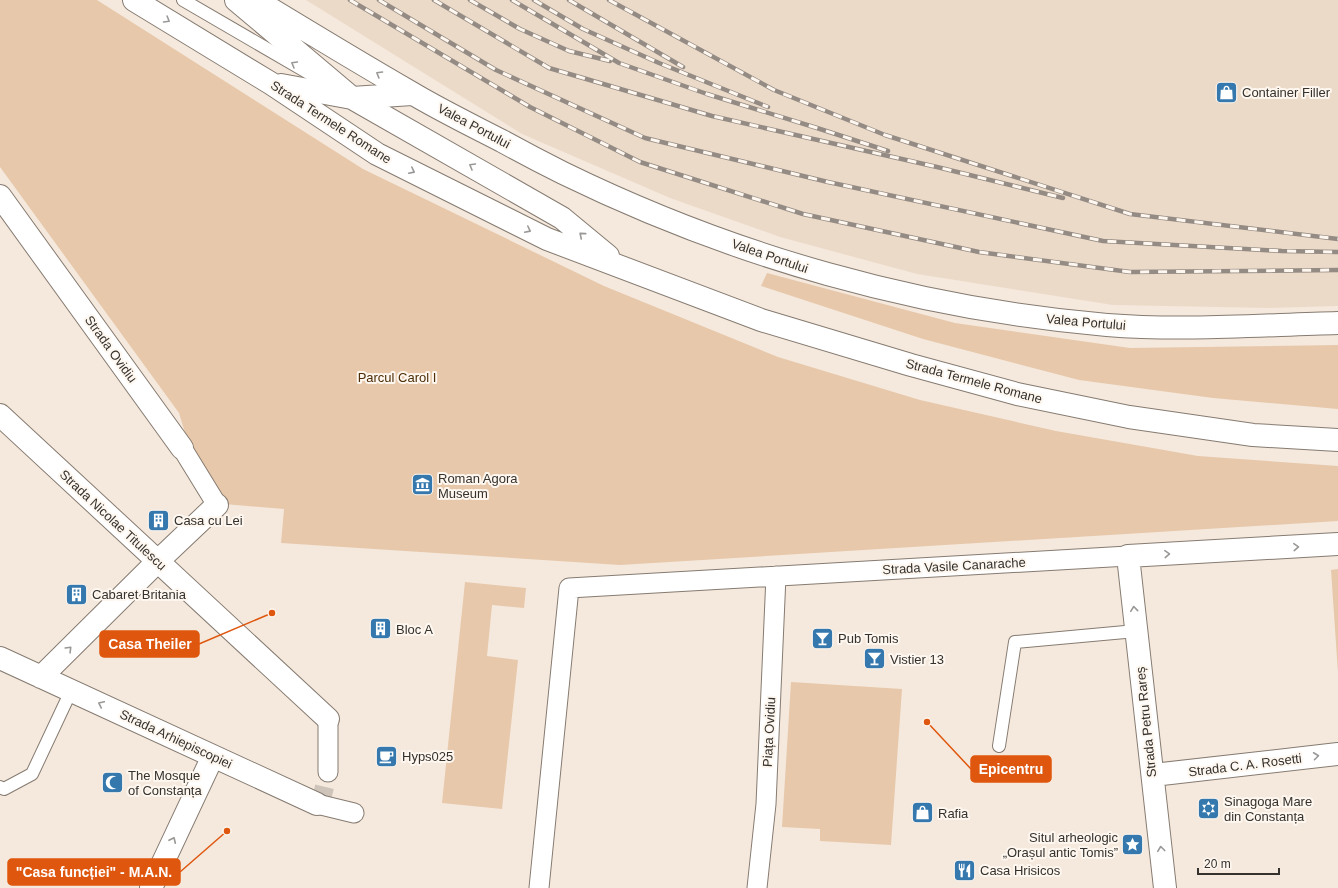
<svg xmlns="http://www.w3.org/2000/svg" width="1338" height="888" font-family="Helvetica,sans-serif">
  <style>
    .built { fill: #ecdac9 }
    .green { fill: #e7c8ab }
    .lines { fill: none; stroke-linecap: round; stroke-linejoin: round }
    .pedestrian-tunnel { stroke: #cfc4ba; stroke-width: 19; stroke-dasharray: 19 10; stroke-linecap: butt }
    .service-casing { stroke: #867b71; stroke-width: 14 }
    .pedestrian-casing { stroke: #867b71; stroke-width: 21 }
    .minor-casing { stroke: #867b71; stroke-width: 24 }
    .tertiary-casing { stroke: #867b71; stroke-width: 24 }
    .service { stroke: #fff; stroke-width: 12 }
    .pedestrian { stroke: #fff; stroke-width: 19 }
    .minor { stroke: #fff; stroke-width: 22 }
    .tertiary { stroke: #fff; stroke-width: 22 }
    .rail-casing { stroke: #948c84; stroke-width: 4.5 }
    .rail { stroke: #fef7f0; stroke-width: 3; stroke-dasharray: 9; stroke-linecap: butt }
    .oneway { stroke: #9a9896 }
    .labels { text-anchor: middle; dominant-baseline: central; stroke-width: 4; stroke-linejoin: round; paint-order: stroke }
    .poi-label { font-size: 13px; fill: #35312c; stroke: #fef7f0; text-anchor: start }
    .street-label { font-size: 13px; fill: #35312c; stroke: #fef7f0 }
    .park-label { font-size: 13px; fill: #4d2e07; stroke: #fef7f0 }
    .leader { fill: none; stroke: #df570e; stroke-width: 1.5 }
    .callout-dot { fill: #df570e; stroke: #fef7f0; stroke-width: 1.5 }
    .callout { fill: #df570e; stroke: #df570e; stroke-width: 1.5 }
    .callout-label { font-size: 14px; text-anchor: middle; font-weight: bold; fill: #fff }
  </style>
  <rect width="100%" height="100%" fill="#f5e9dd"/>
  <!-- built -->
  <path class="built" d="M306,0H1338V306L1269,308L1113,305L917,274L780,237L670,198L522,134Z"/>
  <!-- green -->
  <path class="green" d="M0,0H97L363,169L604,286L778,357L920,400L1056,431L1198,456L1338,466V521L620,565L281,543L284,509L224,504L190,449L179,413L0,167Z
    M767,273L955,323L1130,348L1338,345V409L1213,398L1079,380L923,339L761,286Z
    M1338,569V673L1331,570Z
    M465,582L526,588L524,608L492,605L487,656L518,660L502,809L442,803Z
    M791,682L902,689L891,845L820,841V829L782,827Z"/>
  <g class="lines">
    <!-- pedestrian-tunnel -->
    <path class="pedestrian-tunnel" d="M317,804L323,793L328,772"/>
    <defs>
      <path id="service" d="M183,0L312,75
        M999,746L1015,642L1136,631
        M0,787L4,789L32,774L71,691"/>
      <path id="pedestrian" d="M182,448L217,505
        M328,772V719
        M317,804L354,813
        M539,888L569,588L1128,556
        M757,888L766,804L776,576"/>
      <path id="minor" d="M0,196L182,448
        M0,415L328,719
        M0,658L317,804
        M41,677L158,561L217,505
        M1153,775L1338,754
        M151,888L213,756
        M1165,888L1128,556L1338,544"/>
      <path id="tertiary" d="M134,0L272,84L377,154L547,239L761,320L911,365L1017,394L1129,417L1253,435L1338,440
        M236,0L352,98L562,218L608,256
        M256,0C307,31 358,62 410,92C440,110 471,125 502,141C522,152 543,163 563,173C733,256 918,309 1107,325C1183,331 1261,325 1338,323
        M281,85L352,98L412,94"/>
    </defs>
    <!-- service casing -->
    <use href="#service" class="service-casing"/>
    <!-- pedestrian casing -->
    <use href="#pedestrian" class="pedestrian-casing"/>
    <!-- minor casing -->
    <use href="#minor" class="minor-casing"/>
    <!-- tertiary casing -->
    <use href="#tertiary" class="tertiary-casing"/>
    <!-- service -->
    <use href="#service" class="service"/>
    <!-- pedestrian -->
    <use href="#pedestrian" class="pedestrian"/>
    <!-- minor -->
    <use href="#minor" class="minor"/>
    <!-- tertiary -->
    <use href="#tertiary" class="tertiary"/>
    <defs>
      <path id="rail" d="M350,0L530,107L640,162L803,214L979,252L1130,272L1338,270
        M379,0L496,70L645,138L828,182L1103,241L1282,251L1338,252
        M434,0L549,68L712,116L937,167L1063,198
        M470,0L520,29L569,51L610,61
        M512,0L619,63L707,94L817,128L888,151
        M534,0L583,29L659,63L768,107
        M569,0L683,67
        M609,0L774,90L885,135L1130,214L1338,239"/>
    </defs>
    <!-- rail casing -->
    <use href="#rail" class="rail-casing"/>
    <!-- rail -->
    <use href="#rail" class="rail"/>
  </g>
  <!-- one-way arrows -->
  <defs><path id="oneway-chevron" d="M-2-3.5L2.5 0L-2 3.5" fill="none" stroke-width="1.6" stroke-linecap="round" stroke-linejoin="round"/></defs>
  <g class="oneway">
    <use href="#oneway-chevron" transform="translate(167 20) rotate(31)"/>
    <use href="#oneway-chevron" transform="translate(294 64) rotate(-150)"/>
    <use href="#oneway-chevron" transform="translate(379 74) rotate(-149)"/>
    <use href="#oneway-chevron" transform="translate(472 166) rotate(-150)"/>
    <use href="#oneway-chevron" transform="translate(412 171) rotate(27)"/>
    <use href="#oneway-chevron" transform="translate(528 230) rotate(27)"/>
    <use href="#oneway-chevron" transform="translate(582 235) rotate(-140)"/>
    <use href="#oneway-chevron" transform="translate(1296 547) rotate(-3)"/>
    <use href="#oneway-chevron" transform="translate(1167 554) rotate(-3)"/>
    <use href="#oneway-chevron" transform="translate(1134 609) rotate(-96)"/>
    <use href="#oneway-chevron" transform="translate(69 649) rotate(-45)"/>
    <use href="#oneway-chevron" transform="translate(101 704) rotate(-155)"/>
    <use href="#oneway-chevron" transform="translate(1316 756) rotate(-7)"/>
    <use href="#oneway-chevron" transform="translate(173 840) rotate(-65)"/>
    <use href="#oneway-chevron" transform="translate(1161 849) rotate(-97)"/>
  </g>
  <!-- icons -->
  <defs>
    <symbol id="shop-square" viewBox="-11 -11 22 22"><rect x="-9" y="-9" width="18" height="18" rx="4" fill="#3578ae" stroke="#fef7f0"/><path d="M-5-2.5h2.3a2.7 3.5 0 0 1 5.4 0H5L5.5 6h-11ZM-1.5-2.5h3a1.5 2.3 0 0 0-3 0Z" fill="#fff"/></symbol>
    <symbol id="museum-square" viewBox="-11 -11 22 22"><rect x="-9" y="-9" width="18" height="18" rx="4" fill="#3578ae" stroke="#fef7f0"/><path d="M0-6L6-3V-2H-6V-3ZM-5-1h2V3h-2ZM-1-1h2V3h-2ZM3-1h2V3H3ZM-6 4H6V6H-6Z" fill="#fff"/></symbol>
    <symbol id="building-square" viewBox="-11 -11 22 22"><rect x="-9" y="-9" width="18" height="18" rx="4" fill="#3578ae" stroke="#fef7f0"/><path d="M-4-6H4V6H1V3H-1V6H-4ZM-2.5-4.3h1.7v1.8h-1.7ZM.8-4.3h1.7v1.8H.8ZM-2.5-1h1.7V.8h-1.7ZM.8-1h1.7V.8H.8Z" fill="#fff"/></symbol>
    <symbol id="bar-square" viewBox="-11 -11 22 22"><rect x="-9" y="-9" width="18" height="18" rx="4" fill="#3578ae" stroke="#fef7f0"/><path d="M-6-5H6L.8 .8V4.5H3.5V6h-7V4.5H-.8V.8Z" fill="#fff"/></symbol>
    <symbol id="cafe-square" viewBox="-11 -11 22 22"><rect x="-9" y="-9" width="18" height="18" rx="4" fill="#3578ae" stroke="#fef7f0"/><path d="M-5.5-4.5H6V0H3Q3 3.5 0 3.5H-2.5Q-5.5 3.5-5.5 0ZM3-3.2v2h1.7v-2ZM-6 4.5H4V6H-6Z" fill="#fff"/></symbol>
    <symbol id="mosque-square" viewBox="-11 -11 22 22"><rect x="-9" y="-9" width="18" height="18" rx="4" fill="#3578ae" stroke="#fef7f0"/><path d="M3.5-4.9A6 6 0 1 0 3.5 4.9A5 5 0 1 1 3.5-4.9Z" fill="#fff"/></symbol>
    <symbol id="synagogue-square" viewBox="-11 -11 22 22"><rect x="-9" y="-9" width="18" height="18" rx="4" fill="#3578ae" stroke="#fef7f0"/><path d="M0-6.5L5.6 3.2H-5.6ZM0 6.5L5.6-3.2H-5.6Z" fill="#fff"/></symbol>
    <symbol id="sight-square" viewBox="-11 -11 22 22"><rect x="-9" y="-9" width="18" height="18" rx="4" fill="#3578ae" stroke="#fef7f0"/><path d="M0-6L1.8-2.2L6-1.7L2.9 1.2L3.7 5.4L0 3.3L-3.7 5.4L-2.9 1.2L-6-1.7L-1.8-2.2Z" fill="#fff"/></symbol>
    <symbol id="restaurant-square" viewBox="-11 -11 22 22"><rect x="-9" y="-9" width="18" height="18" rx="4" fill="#3578ae" stroke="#fef7f0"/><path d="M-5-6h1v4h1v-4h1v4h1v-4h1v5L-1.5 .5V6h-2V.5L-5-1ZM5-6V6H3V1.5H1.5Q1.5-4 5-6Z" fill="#fff"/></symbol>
  </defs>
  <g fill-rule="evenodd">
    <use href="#shop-square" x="1214" y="80" width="25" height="25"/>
    <use href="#museum-square" x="410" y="472" width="25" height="25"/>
    <use href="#building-square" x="146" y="508" width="25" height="25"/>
    <use href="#building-square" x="64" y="582" width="25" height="25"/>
    <use href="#building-square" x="368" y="616" width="25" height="25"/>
    <use href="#bar-square" x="810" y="626" width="25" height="25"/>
    <use href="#bar-square" x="862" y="646" width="25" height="25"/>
    <use href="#cafe-square" x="374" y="744" width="25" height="25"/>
    <use href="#mosque-square" x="100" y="770" width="25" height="25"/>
    <use href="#synagogue-square" x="1196" y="796" width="25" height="25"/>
    <use href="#shop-square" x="910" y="800" width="25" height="25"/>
    <use href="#sight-square" x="1120" y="832" width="25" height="25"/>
    <use href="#restaurant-square" x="952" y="858" width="25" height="25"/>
  </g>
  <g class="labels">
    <!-- poi labels -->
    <g class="poi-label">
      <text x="1242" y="92">Container Filler</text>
      <text x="438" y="478">Roman Agora<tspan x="438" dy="15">Museum</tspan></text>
      <text x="174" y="520">Casa cu Lei</text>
      <text x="92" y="594">Cabaret Britania</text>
      <text x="396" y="629">Bloc A</text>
      <text x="838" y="638">Pub Tomis</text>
      <text x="890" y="659">Vistier 13</text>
      <text x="402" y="756">Hyps025</text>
      <text x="128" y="775">The Mosque<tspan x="128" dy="15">of Constanța</tspan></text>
      <text x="1224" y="801">Sinagoga Mare<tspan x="1224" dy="15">din Constanța</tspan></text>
      <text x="938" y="813">Rafia</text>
      <text x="1118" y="837" text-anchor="end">Situl arheologic<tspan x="1118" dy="15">„Orașul antic Tomis”</tspan></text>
      <text x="980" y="870">Casa Hrisicos</text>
    </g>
    <!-- street labels -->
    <g class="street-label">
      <text transform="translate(331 122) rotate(33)">Strada Termele Romane</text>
      <text transform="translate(474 126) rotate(28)">Valea Portului</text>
      <text transform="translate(770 256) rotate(19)">Valea Portului</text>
      <text transform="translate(1086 322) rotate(5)">Valea Portului</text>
      <text transform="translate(111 349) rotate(54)">Strada Ovidiu</text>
      <text transform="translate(974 381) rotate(15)">Strada Termele Romane</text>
      <text transform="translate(113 520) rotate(43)">Strada Nicolae Titulescu</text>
      <text transform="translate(954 566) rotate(-3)">Strada Vasile Canarache</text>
      <text transform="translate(1146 722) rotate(-96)">Strada Petru Rareș</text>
      <text transform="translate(769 732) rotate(-87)">Piața Ovidiu</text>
      <text transform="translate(176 739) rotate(25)">Strada Arhiepiscopiei</text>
      <text transform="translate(1245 765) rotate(-7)">Strada C. A. Rosetti</text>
    </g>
    <!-- park labels -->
    <g class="park-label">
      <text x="397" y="377">Parcul Carol I</text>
    </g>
  </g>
  <!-- callouts -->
  <path class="leader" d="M272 613L199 644M927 722L971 769M227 831L180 872"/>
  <g class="callout-dot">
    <circle cx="272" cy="613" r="4"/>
    <circle cx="927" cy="722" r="4"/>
    <circle cx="227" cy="831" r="4"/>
  </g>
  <g class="callout">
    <rect x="100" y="631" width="99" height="26" rx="4"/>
    <rect x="971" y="756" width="80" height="26" rx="4"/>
    <rect x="8" y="859" width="172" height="26" rx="4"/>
  </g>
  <g class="callout-label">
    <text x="150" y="649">Casa Theiler</text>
    <text x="1011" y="774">Epicentru</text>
    <text x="94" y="877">"Casa funcției" - M.A.N.</text>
  </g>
  <!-- scale -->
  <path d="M1198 868v6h81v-6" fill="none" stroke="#35312c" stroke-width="2"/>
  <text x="1204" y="868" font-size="12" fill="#35312c" stroke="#fef7f0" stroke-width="3" paint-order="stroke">20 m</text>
</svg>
